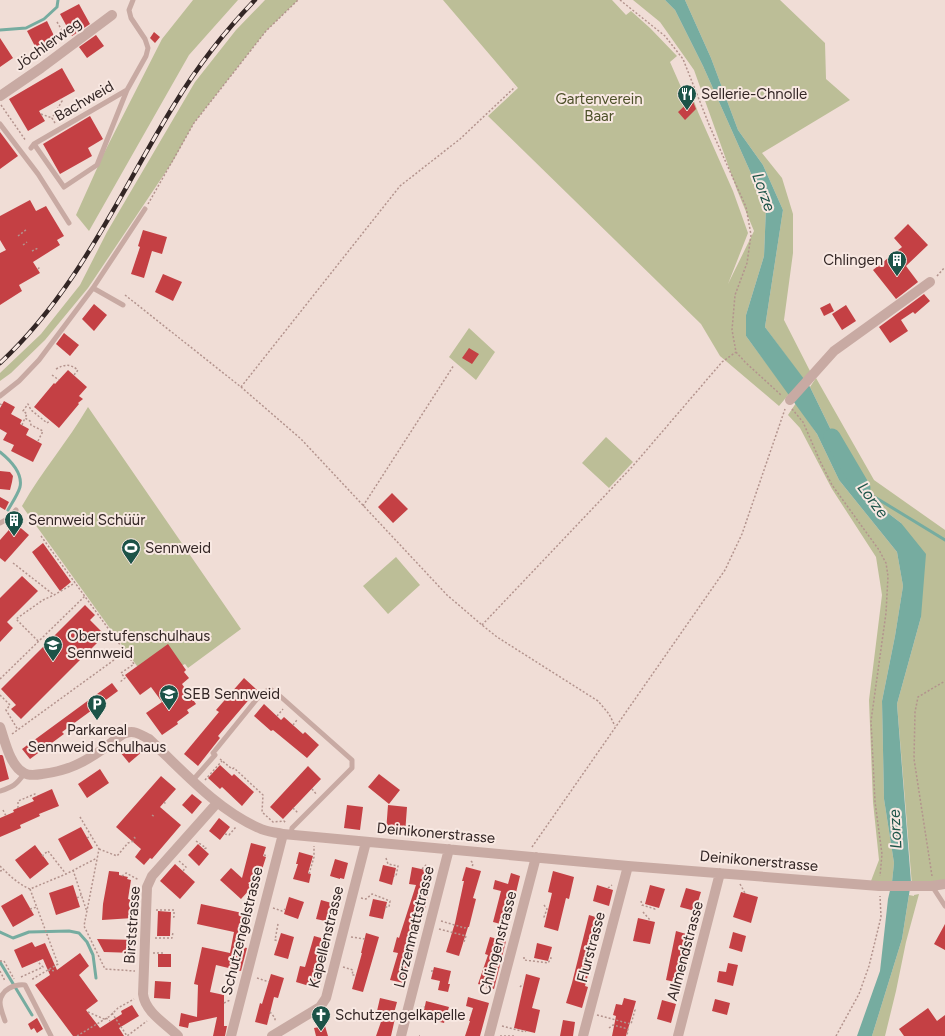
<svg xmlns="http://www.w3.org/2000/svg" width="945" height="1036" font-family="Figtree,sans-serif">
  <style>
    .green { fill: #bcbe97 }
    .water { fill: #76aca0 }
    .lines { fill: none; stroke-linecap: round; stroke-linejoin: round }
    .stream { stroke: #76aca0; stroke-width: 3 }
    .river { stroke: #76aca0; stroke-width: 17 }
    .building { fill: #c44044 }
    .path { stroke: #b3938d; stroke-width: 1.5; stroke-dasharray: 2 2; stroke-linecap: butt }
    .service { stroke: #c8aaa3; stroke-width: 5 }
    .minor { stroke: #c8aaa3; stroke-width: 10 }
    .rail-casing { stroke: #332625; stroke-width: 4.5 }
    .rail { stroke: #f8e8e2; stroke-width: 3; stroke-dasharray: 9; stroke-linecap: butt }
    .labels { text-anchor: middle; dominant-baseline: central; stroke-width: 4; stroke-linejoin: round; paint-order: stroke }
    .street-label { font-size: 15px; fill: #332625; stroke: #f8e8e2 }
    .poi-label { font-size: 15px; fill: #332625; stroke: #f8e8e2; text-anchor: start }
    .park-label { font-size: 15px; fill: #4d5029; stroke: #f8e8e2 }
    .water-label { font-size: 16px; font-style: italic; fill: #1c5348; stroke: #f8e8e2 }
  </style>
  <rect width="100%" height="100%" fill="#f0ddd6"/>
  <!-- green -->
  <path class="green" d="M193,0H238L189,55L89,231L76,215L103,155L162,39Z
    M265,0H298L266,31L194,123L173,161L88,288L45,340L11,373L0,381V373L41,334L80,285L107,232L195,82L236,30Z
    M443,0H612L626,15L631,11L650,28L677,56L670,62L681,87L688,85L698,112L733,191L748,233L728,284L754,231L737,190L694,70L660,22L633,0H665L675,10L703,66L766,207L764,256L746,315V336L789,394L779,406L720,356L701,324L488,116L518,88Z
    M685,0H780L825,43L826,79L850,100L762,153L782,178L793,214V253L784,320L811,373L803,379L765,327L783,210L763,165L738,130L711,58Z
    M469,328L495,352L476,380L449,357Z
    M816,378L874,480L945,530V881L912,885L897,704L921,617L901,523L880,507L847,463L810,387Z
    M796,403L817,434L839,480L897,552L903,586L895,636L882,701L884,799L894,863L892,882L871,881L879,860L873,802L869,700L882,595L876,557L832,489L800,428L788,415Z
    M88,407L241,629L188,668L185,664L183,665L137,666L22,506C42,471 68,441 88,407Z
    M606,437L633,462L609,488L582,463Z
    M396,557L420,585L388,614L363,586Z
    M919,894L906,942L896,991L885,1036H872L902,939L909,895L914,896V895Z"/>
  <!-- water -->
  <path class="water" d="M665,0H685L711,58L738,130L763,165L783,210L765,327L810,387L847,463L880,507L901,523L926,554L921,617L897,704L911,882L902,939L872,1036H857L880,971L888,899L892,882L894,863L884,799L882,701L895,636L903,586L897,552L839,480L817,434L746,336V315L764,256L766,207L703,66L675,10Z"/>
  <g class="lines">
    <!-- stream -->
    <path class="stream" d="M0,30L26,28L44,19L57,7L58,0
      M0,452C10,460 23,473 20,487C18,494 12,503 8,510
      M868,493L945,540
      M0,932L13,938L29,932L69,931L79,933L87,942L93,955L96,978
      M0,962L32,1015"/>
    <!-- river -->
    <path class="river" d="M832,437L862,488"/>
  </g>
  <!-- building -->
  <path class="building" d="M79,4L90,24L72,36L60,14Z
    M47,21L57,42L38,52L27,31Z
    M154,32L160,37L155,43L150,38Z
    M96,35L104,46L87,58L79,47Z
    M0,38L13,58L0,67Z
    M62,68L75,91L39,111L45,121L28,131L9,99Z
    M692,99L696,109L685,120L678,112Z
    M90,116L103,139L88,148L92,156L60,174L43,144Z
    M0,132L18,156L0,169Z
    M30,200L36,211L46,206L64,236L57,240L60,245L33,262L40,273L19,285L22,291L0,305V253L6,250L0,240V216Z
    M908,224L928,245L906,266L918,282L896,299L873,270L902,247L894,238Z
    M143,230L167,237L162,254L152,251L144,278L131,274L140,247L138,246Z
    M163,274L182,282L173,301L155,292Z
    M924,294L930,301L915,314L913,312L901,320L908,331L890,343L879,327Z
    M830,303L834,311L824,316L820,308Z
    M94,304L107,315L94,331L82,319Z
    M846,305L856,321L842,330L832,314Z
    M64,333L79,345L70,356L56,344Z
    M469,348L479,354L472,364L462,358Z
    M68,370L87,387L79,396L83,399L78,403L79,404L59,428L34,407L54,383L55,384Z
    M4,401L15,407L11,414L22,420L20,424L29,429L26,435L42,444L33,462L11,451L14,445L3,440L7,433L0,429V408Z
    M0,471L10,472L13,476L12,482L10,490L0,489Z
    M392,493L408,509L393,523L378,507Z
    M0,497L9,502L5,510L0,507Z
    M15,523L29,535L5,562L0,558V540Z
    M43,543L71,582L60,591L32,552Z
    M22,576L38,591L7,622L13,628L0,642V598Z
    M85,605L95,615L90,620L105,635L21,719L11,709L16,705L1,689Z
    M168,644L186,670L184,672L189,678L182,684L196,704L187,710L189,713L177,722L178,724L162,735L146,713L162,702L151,687L140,695L125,675Z
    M244,678L257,690L218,736L220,738L198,766L184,754L219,712L216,710Z
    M112,683L118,691L62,732L64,734L30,759L22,749Z
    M264,704L281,720L284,717L303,734L305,732L319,745L307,758L273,730L271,731L254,716Z
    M135,741L143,751L129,763L120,752Z
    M0,755H2L3,756L9,779L0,782Z
    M220,765L232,776L234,774L254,792L242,806L222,787L220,789L208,778Z
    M308,766L321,779L283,819L270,807Z
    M100,769L109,783L87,798L78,784Z
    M379,774L400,790L389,804L368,787Z
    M161,776L176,789L160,807L181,825L152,859L150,858L144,865L135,857L141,849L116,827Z
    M52,789L59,806L39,814L40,816L20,825L21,828L0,837V818L14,812L13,810L34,801L32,798Z
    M192,794L202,802L192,814L182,805Z
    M347,805L363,807L360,830L344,828Z
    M388,805L407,807L405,834L386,832Z
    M219,818L230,827L220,840L209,831Z
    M81,827L93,848L70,861L58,839Z
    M251,843L266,847L263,856L266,857L260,876L248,883L252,887L241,899L220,880L231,868L242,878Z
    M198,844L209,854L199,866L188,855Z
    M35,845L49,864L30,879L15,860Z
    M299,852L313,856L308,873L311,874L309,883L293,879L298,864H296Z
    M335,859L348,863L344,879L340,878V879L330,876Z
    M175,864L195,882L180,899L160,881Z
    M383,865L396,868L392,885L379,881Z
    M412,867L430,871L424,897L428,898L404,983L390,980L398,953L393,952L397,937L399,938L416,885L409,884Z
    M466,867L481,871L473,898L476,899L469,927H468L459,956L446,952L455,923L464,881H462Z
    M109,871L119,872V875L128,877L127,879L131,880L128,899L133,900V918L102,920L103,904Z
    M553,871L574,877L569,899L566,898L558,931L544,927L552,893L548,892Z
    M511,873L520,876L508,926L493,922L501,891L493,889L495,880L508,884Z
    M73,885L80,907L56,915L49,893Z
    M597,885L613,890L609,906L593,901Z
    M650,885L665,889L659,908L645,904Z
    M686,888L701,892L695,911L680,907Z
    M741,892L758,897L751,923L733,917Z
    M22,894L34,915L13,927L1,906Z
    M289,897L304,902L298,919L284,914Z
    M373,899L387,902L383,919L369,916Z
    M321,900L335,904L330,922L316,919Z
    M201,904L247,914L241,947L247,948L241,971L216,965L210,992L224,995V1026H227L225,1036H213L217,1017L189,1023L188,1028L179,1026L181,1013L197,1017L198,985L194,984L202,947L230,953L234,932L197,924Z
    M158,911L171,912L170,936H157Z
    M589,915L602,919L592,954H594L585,986L588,987L582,1008L566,1003L572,983Z
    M638,918L655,922L650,944L633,941Z
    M945,924V950L934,944Z
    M676,931L693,936L688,955H687L680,983L666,980Z
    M733,932L746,936L742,952L729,948Z
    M281,933L294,937L288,959L274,955Z
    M366,933L379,937L363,992L352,989L362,953H361Z
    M314,936L328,940L319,971H321L316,988L296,982L300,966L305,967Z
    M490,937L506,941L494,989L478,984L488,955L485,954Z
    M97,939L136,940L135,953L104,952Z
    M32,942L35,947L45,943L57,970L80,953L89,966L79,975L98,1001L86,1010L100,1028L122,1014L121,1011L132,1005L139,1016L119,1028L124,1036H73L35,985L50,975L43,959L22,968L14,950Z
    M537,943L552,947L548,961L534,958Z
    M158,954H171V967H158Z
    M728,963L738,965L733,986L717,982L719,971L726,972Z
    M434,967L451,971L448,984H450L448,992L438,990L440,981L431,979Z
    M271,974L284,978L278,998L274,997L267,1025L255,1022L260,1003L262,1004Z
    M526,974L540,978L532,1008L540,1010L535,1033L514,1028Z
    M155,981L171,982L170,999L154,998Z
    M468,997L489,1003L480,1036H465L470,1021H469L473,1008L466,1006Z
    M380,998L397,1002L394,1013L396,1014L391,1036H376L382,1019L378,1017L379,1012L377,1011Z
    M624,998L636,1001L626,1036H612L616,1016L613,1015L616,1004L622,1005Z
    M715,999L730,1003L727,1015L712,1011Z
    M662,1000L676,1004L671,1023L657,1019Z
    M426,1001L449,1007L444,1023L436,1021L437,1019L423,1015Z
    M928,1008L937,1021L945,1015V1036H904L899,1029Z
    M37,1018L43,1029L37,1033L34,1028L31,1030L28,1024Z
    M563,1020L575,1022L573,1036H560Z
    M325,1026L328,1036H316L314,1028Z"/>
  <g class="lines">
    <!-- path -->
    <path class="path" d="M620,0L665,36L683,59L710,127L746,207L751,235L747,263L735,295L732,330L736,352L745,362L781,395
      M57,22L66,37
      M1,105L26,141
      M41,114L52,118
      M55,123L52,118L62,101L60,99
      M148,204L194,123L266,31L298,0
      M18,236L27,229
      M23,245L27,242
      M32,251L38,248
      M38,269L40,267
      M937,276L945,267
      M125,295L241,387L301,439L447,595L482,625L497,637L598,701L609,714L615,726
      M56,369C65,364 70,364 78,370L74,375
      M52,375L59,380
      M241,387L400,186L460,139L515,87
      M0,404L2,405
      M792,409L803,422L820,461L832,485L879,550L886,563L888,576L886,613L871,721L875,802L882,854L880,876
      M22,425L25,418
      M38,441L43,431L31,425L30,421L25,418L27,414L23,411L28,404L31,410L47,423L50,421
      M363,506L454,365
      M41,536L134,664L121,673L125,678L120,682
      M13,563L54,595
      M482,625L632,467L722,362L736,352
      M38,641L16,619L43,600L54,595L75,583
      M0,679L85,596
      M0,695L10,705L6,710L18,730
      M277,716L283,709
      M293,725L297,720
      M12,734L125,652
      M220,759L232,769L234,768L263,795L262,812L273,822L284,821L286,823
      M205,780L222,761
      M312,789L317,795
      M164,802L166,804
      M18,808V801L35,794L36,797
      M293,808L298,813
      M3,810L6,816
      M152,815L155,817
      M80,817L99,849L84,926L105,969L135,971
      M225,834L229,835L236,827
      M134,837L136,839
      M87,838L91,836
      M196,841L206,848L204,849
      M532,847L725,570L742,534L785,409
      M99,849L117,856L128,843L134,841
      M264,855L268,856
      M42,856L48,851L66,874
      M386,858L388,864L398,866L396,876H394
      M179,861L186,867L183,871
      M471,861L473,863L472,868
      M0,866C9,875 18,884 30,889L66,874L97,858
      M422,869L427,864
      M73,870L87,912
      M0,871L4,870
      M309,874L314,857V846
      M122,876L126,873L139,880
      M932,876L914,759L915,712L918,697L945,681
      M740,884L745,893
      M608,888L612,885
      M30,889L58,964L31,980
      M77,898L81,895
      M361,898L366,899L372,894L390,901L389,907H385
      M641,901L642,905L655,909L656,907
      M698,903L701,906
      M544,905L547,909L544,917H546
      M273,908L282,911L285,909
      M30,909L37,907
      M156,910H174V917H171
      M333,911H339
      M643,912L650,920
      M441,921L465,928L466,926
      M278,924L275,940L278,941
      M439,929L466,936L464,942L463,941
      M351,937L365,939
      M155,938H172L173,932
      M589,939L598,944
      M124,953L125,963
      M153,953H164V954
      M524,957V960L548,963L551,958H549
      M0,961H4L14,979
      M343,967L353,970L352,975H356
      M314,969L315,968L324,971
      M48,970L55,971
      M0,971L5,981
      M431,971H433
      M21,977L43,967L37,961
      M257,978L269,982
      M486,987L491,990
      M520,987L523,984
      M224,1003L230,1000
      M420,1008L425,1007
      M88,1012L104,1019
      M270,1012L275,1018V1022
      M112,1013L127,1036L147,1021
      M597,1015L631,1024L635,1010L633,1009
      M106,1018L110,1021
      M317,1020L320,1027
      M502,1026L525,1032L526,1031
      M609,1028L613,1025L628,1029L627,1036
      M77,1036L110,1016L118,1008L134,999
      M419,1036H420
      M500,1036H515
      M836,1036L859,994L869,966L881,917L880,896"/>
    <!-- service -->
    <path class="service" d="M0,124L38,174L69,223
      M34,144L64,187L97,165L127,90L146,56L148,48L145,39L131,18L129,10L133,0
      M31,148L34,144L127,90
      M93,288L123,305
      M0,396L19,381L39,360L93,288L145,209
      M0,523L9,518L16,510
      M193,780L215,755L213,753L260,695L270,689L281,697L352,760V768L292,828L291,835
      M0,791C13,787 16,785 24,774
      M932,886L945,906
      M5,1021C3,1015 0,1008 0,1002C1,989 15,984 25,985L51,1036"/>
    <!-- minor -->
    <path class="minor" d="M0,96L41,68L112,15
      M790,400L834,351L930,282
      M0,727C5,741 10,766 24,773C29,776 36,775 42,774C68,771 85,762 106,747C112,743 119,735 126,733C135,730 141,735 149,739C182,770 217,810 259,828C266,832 275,832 283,834L628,866L879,886H932L945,884
      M178,1036C166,1024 145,1012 143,994L147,887L152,876L217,803
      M231,1036L283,834
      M272,1036L320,1007L326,998L366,842
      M401,1036L449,849
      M489,1036L536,857
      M583,1036L628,866
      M678,1036L720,873"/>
    <defs>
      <path id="rail" d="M0,363C78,291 119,194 174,105C197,67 224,32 255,0"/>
    </defs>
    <!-- rail casing -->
    <use href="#rail" class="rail-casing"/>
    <!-- rail -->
    <use href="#rail" class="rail"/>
  </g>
  <!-- icons -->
  <defs>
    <symbol id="restaurant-pin" viewBox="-11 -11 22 30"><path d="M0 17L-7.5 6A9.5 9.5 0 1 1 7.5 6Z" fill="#1c5348" stroke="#f8e8e2"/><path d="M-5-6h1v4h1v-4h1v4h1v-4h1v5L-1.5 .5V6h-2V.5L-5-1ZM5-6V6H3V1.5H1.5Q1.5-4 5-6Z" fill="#fff"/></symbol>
    <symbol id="building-pin" viewBox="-11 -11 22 30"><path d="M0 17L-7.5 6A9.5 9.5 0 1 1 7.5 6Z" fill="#1c5348" stroke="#f8e8e2"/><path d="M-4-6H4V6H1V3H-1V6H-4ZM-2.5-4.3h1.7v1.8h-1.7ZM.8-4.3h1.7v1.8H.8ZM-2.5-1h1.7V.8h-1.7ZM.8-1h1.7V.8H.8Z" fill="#fff"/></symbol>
    <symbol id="stadium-pin" viewBox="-11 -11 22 30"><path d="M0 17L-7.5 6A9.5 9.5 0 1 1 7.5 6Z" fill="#1c5348" stroke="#f8e8e2"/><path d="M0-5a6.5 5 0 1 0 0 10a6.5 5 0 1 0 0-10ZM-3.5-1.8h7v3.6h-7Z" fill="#fff"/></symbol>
    <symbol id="school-pin" viewBox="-11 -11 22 30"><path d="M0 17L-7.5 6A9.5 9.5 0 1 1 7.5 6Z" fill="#1c5348" stroke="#f8e8e2"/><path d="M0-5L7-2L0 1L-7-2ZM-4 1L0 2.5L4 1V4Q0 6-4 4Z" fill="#fff"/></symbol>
    <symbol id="parking-pin" viewBox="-11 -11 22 30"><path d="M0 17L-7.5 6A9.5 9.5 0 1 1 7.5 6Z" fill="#1c5348" stroke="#f8e8e2"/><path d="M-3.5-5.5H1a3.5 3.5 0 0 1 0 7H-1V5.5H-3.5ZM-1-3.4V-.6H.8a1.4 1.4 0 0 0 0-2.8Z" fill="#fff"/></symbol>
    <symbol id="church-pin" viewBox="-11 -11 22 30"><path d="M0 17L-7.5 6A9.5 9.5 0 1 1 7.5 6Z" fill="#1c5348" stroke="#f8e8e2"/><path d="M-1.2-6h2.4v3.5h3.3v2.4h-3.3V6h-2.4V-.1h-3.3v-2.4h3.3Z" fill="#fff"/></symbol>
  </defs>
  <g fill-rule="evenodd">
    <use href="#restaurant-pin" x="676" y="83" width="22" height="30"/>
    <use href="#building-pin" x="886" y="249" width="22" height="30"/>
    <use href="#building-pin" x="3" y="509" width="22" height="30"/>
    <use href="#stadium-pin" x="120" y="537" width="22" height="30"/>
    <use href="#school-pin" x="42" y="634" width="22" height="30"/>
    <use href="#school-pin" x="158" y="683" width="22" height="30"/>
    <use href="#parking-pin" x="86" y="693" width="22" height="30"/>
    <use href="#church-pin" x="310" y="1004" width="22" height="30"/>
  </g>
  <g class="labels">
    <!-- street labels -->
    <g class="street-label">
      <text transform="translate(48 44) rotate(-36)">Jöchlerweg</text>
      <text transform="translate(84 101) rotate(-30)">Bachweid</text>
      <text transform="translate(436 833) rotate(5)">Deinikonerstrasse</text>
      <text transform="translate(759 861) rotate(5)">Deinikonerstrasse</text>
      <text transform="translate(132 925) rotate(-86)">Birststrasse</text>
      <text transform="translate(414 927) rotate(-76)">Lorzenmattstrasse</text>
      <text transform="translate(242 931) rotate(-76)">Schutzengelstrasse</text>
      <text transform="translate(326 937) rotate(-76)">Kapellenstrasse</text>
      <text transform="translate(498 943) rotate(-75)">Chlingenstrasse</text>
      <text transform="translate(591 947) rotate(-75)">Flurstrasse</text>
      <text transform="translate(685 951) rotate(-75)">Allmendstrasse</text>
    </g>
    <!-- poi labels -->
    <g class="poi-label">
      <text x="701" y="94">Sellerie-Chnolle</text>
      <text x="883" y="260" text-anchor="end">Chlingen</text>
      <text x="28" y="520">Sennweid Schüür</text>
      <text x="145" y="548">Sennweid</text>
      <text x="67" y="636">Oberstufenschulhaus<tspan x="67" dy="17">Sennweid</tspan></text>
      <text x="183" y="694">SEB Sennweid</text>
      <text x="97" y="730" text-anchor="middle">Parkareal<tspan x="97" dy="17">Sennweid Schulhaus</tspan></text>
      <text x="335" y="1015">Schutzengelkapelle</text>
    </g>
    <!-- park labels -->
    <g class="park-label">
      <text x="599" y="99">Gartenverein<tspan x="599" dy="17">Baar</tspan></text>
    </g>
    <!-- water labels -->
    <g class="water-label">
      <text transform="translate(764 192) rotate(70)">Lorze</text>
      <text transform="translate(873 500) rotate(53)">Lorze</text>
      <text transform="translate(895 829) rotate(-93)">Lorze</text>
    </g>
  </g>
</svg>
